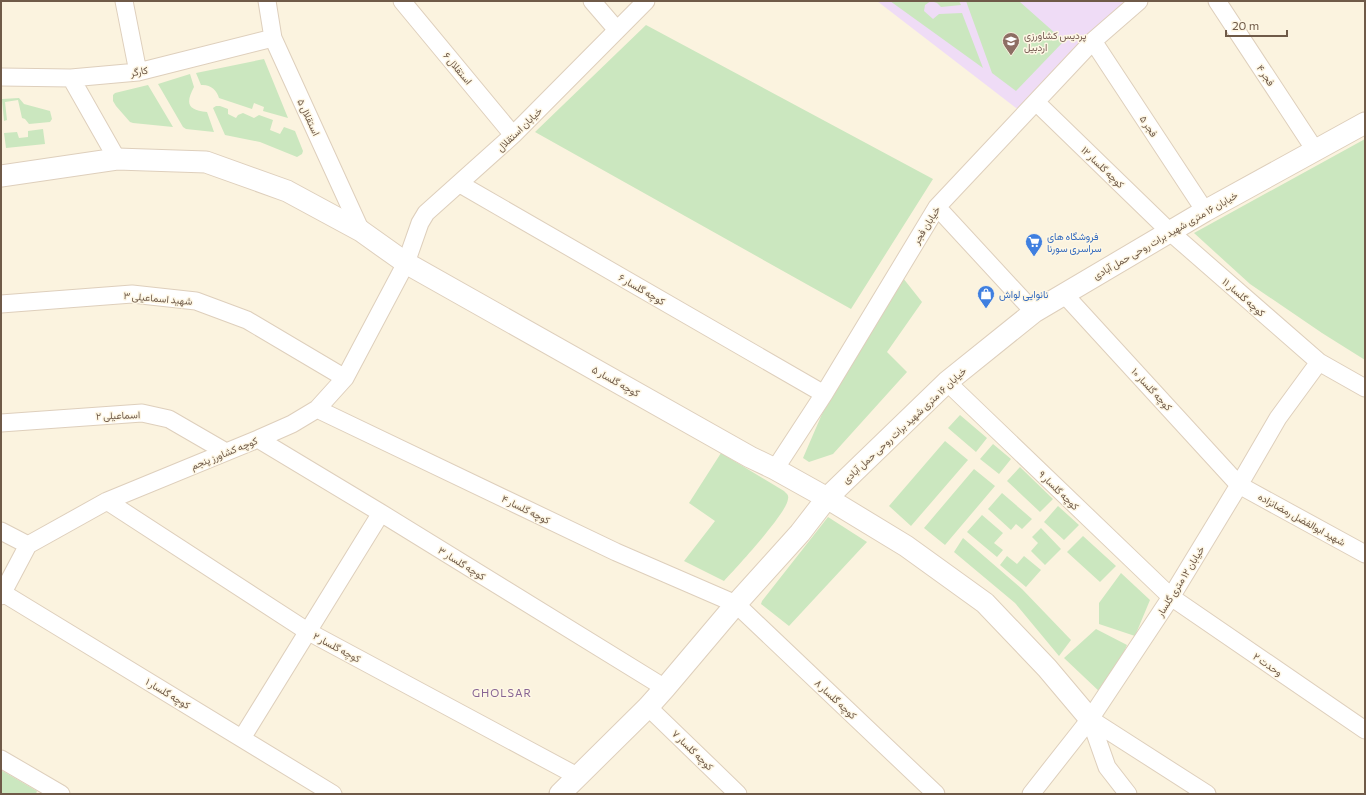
<svg xmlns="http://www.w3.org/2000/svg" width="1366" height="795" font-family="Commissioner,Vazirmatn,sans-serif">
  <style>
    .education { fill: #efdcf6 }
    .green { fill: #cbe7bf }
    .lines { fill: none; stroke-linecap: round; stroke-linejoin: round }
    .minor-casing { stroke: #decfbc; stroke-width: 19 }
    .tertiary-casing { stroke: #decfbc; stroke-width: 23 }
    .minor { stroke: #fff; stroke-width: 17 }
    .tertiary { stroke: #fff; stroke-width: 21 }
    .labels { text-anchor: middle; dominant-baseline: central; stroke-width: 3; stroke-linejoin: round; paint-order: stroke }
    .education-label { font-size: 10px; fill: #785e54; stroke: #fef7e5; text-anchor: start }
    .street-label { font-size: 10px; fill: #6f5a48; stroke: #fef7e5 }
    .shop-label { font-size: 10px; fill: #366cbe; stroke: #fef7e5; text-anchor: start }
    .neighbourhood-label { font-size: 11px; letter-spacing: 1px; fill: #876493; stroke: #fef7e5 }
  </style>
  <rect width="100%" height="100%" fill="#fbf3df"/>
  <!-- education -->
  <path class="education" d="M877,1H1126L1020,111Z"/>
  <!-- green -->
  <path class="green" d="M890,1H959L961,5L941,7L937,3L931,1L925,5L924,11L933,19L939,14L962,13L983,68Z
    M966,1L1020,2L1064,41L1016,91L992,73Z
    M646,25L933,179L851,309L535,132Z
    M264,59L288,118L263,111L264,107L254,103L252,109L219,98C217,90 210,84 201,85L196,73Z
    M190,74L194,87C185,104 188,110 207,112L214,132L186,129L183,127L158,84Z
    M148,85L173,127L133,123L130,122L116,106L113,101V95L115,93Z
    M19,98L24,104L50,111L52,119L50,122L29,124L25,119L22,118L18,100L5,102L7,120L4,121L2,99Z
    M216,106H220L228,109V114L236,118L238,115L243,113L254,118L259,115L273,120L270,130L280,134L284,127L295,131L303,151L302,154L297,157L260,142L225,135L213,108Z
    M43,129L45,144L6,148L4,133L17,132L19,138L28,137V131Z
    M1365,139V360L1322,333L1250,284L1194,233Z
    M903,278L922,302L887,352L907,372L833,454L809,462L803,458L822,414L861,345Z
    M960,415L987,438L976,452L948,428Z
    M945,441L968,460L911,526L889,506Z
    M993,444L1011,459L999,474L980,459Z
    M721,453L784,491C787,494 789,495 788,499C787,513 736,568 724,581L684,561L715,521L689,503Z
    M1020,467L1053,499L1040,512L1007,481Z
    M974,469L995,486L945,545L924,528Z
    M1002,493L1032,519L1022,529L1016,524L1011,530L988,509Z
    M1058,506L1079,525L1064,540L1044,522Z
    M982,515L1003,533L994,543L1003,550L997,557L967,532Z
    M828,517L867,542L789,626L761,604L762,601Z
    M1041,528L1061,549L1045,565L1031,551L1038,543L1032,537Z
    M1083,536L1116,566L1100,582L1067,552Z
    M963,538L1022,589L1071,640L1059,656L1015,603L954,552Z
    M1007,556L1017,564L1024,556L1041,570L1026,587L1000,565Z
    M1121,573L1150,600L1135,636L1099,624V603Z
    M1096,629L1127,645L1118,666L1101,693L1064,658Z
    M1,770L37,791L36,794H1Z"/>
  <g class="lines">
    <defs>
      <path id="minor" d="M124,1L138,72
        M267,1L273,38L361,231
        M402,1L513,135
        M592,1L617,30
        M1217,1L1315,150
        M1093,41L1205,211
        M1,77L71,78L138,72L273,38
        M71,78L117,159
        M1036,102L1169,231L1319,362L1365,388
        M460,184L824,394
        M937,207L1034,312
        M1064,294L1239,485L1365,554
        M1,304L132,294L196,301L247,320L345,378
        M947,382L1171,597L1365,730
        M317,409L616,552L736,604L936,794
        M1,423L142,413L169,419L226,452
        M258,439L381,513L665,688
        M775,469L824,394L937,207L1093,41L1139,1
        M107,501L307,631L577,776
        M1,531L28,545
        M3,593L333,794
        M1,596L28,545L107,501L258,439L292,424L317,409L345,378L406,263L420,223L426,213L513,135L646,1
        M648,707L738,794
        M1090,719L1207,794
        M1090,719L1107,767L1128,794
        M242,738L381,513
        M1,759L61,794
        M1031,794L1090,719L1171,597L1239,485L1278,418L1319,362"/>
      <path id="tertiary" d="M1,176L117,159L206,162L287,191L361,231L406,263L750,457L775,469L827,498L906,546L985,603L1047,668L1090,719
        M560,794L648,707L665,688L736,604L800,533L827,498L947,382L1034,312L1205,211L1365,123"/>
    </defs>
    <!-- minor casing -->
    <use href="#minor" class="minor-casing"/>
    <!-- tertiary casing -->
    <use href="#tertiary" class="tertiary-casing"/>
    <!-- minor -->
    <use href="#minor" class="minor"/>
    <!-- tertiary -->
    <use href="#tertiary" class="tertiary"/>
  </g>
  <!-- icons -->
  <defs>
    <symbol id="school-pin" viewBox="-11 -11 22 30"><path d="M0 17L-7.5 6A9.5 9.5 0 1 1 7.5 6Z" fill="#8d6e63" stroke="#fef7e5"/><path d="M0-5L7-2L0 1L-7-2ZM-4 1L0 2.5L4 1V4Q0 6-4 4Z" fill="#fff"/></symbol>
    <symbol id="supermarket-pin" viewBox="-11 -11 22 30"><path d="M0 17L-7.5 6A9.5 9.5 0 1 1 7.5 6Z" fill="#3f7fe0" stroke="#fef7e5"/><path d="M-6-5.5h2.5l.6 2H6L4.5 2H-2.5L-4.4-4H-6ZM-1.5 3.2a1.3 1.3 0 1 0 .1 0ZM3 3.2a1.3 1.3 0 1 0 .1 0Z" fill="#fff"/></symbol>
    <symbol id="shop-pin" viewBox="-11 -11 22 30"><path d="M0 17L-7.5 6A9.5 9.5 0 1 1 7.5 6Z" fill="#3f7fe0" stroke="#fef7e5"/><path d="M-5-2.5h2.3a2.7 3.5 0 0 1 5.4 0H5L5.5 6h-11ZM-1.5-2.5h3a1.5 2.3 0 0 0-3 0Z" fill="#fff"/></symbol>
  </defs>
  <g fill-rule="evenodd">
    <use href="#school-pin" x="1001" y="31" width="20" height="27"/>
    <use href="#supermarket-pin" x="1024" y="232" width="20" height="27"/>
    <use href="#shop-pin" x="976" y="284" width="20" height="27"/>
  </g>
  <g class="labels">
    <!-- education labels -->
    <g class="education-label">
      <text x="1024" y="35">پردیس کشاورزی<tspan x="1024" dy="12">اردبیل</tspan></text>
    </g>
    <!-- street labels -->
    <g class="street-label">
      <text transform="translate(458 68) rotate(50)">استقلال ۶</text>
      <text transform="translate(139 71) rotate(-10)">کارگر</text>
      <text transform="translate(1266 75) rotate(56)">فجر ۴</text>
      <text transform="translate(309 117) rotate(65)">استقلال ۵</text>
      <text transform="translate(1149 126) rotate(57)">فجر ۵</text>
      <text transform="translate(519 129) rotate(-44)">خیابان استقلال</text>
      <text transform="translate(1103 167) rotate(44)">کوچه گلسار ۱۲</text>
      <text transform="translate(926 225) rotate(-58)">خیابان فجر</text>
      <text transform="translate(1165 235) rotate(-30)">خیابان ۱۶ متری شهید برات روحی حمل آبادی</text>
      <text transform="translate(642 289) rotate(30)">کوچه گلسار ۶</text>
      <text transform="translate(1244 297) rotate(41)">کوچه گلسار ۱۱</text>
      <text transform="translate(158 298) rotate(5)">شهید اسماعیلی ۳</text>
      <text transform="translate(616 381) rotate(29)">کوچه گلسار ۵</text>
      <text transform="translate(1152 389) rotate(47)">کوچه گلسار ۱۰</text>
      <text transform="translate(118 415) rotate(-2)">اسماعیلی ۲</text>
      <text transform="translate(904 425) rotate(-43)">خیابان ۱۶ متری شهید برات روحی حمل آبادی</text>
      <text transform="translate(224 453) rotate(-22)">کوچه کشاورز پنجم</text>
      <text transform="translate(1059 490) rotate(44)">کوچه گلسار ۹</text>
      <text transform="translate(526 509) rotate(26)">کوچه گلسار ۴</text>
      <text transform="translate(1302 519) rotate(29)">شهید ابوالفضل رمضانزاده</text>
      <text transform="translate(462 563) rotate(32)">کوچه گلسار ۳</text>
      <text transform="translate(1180 581) rotate(-58)">خیابان ۱۲ متری گلسار</text>
      <text transform="translate(337 647) rotate(28)">کوچه گلسار ۲</text>
      <text transform="translate(1268 664) rotate(34)">وحدت ۲</text>
      <text transform="translate(168 693) rotate(31)">کوچه گلسار ۱</text>
      <text transform="translate(836 699) rotate(43)">کوچه گلسار ۸</text>
      <text transform="translate(693 750) rotate(44)">کوچه گلسار ۷</text>
    </g>
    <!-- shop labels -->
    <g class="shop-label">
      <text x="1047" y="236">فروشگاه های<tspan x="1047" dy="12">سراسری سورنا</tspan></text>
      <text x="999" y="294">نانوایی لواش</text>
    </g>
    <!-- neighbourhood labels -->
    <g class="neighbourhood-label">
      <text x="502" y="692">GHOLSAR</text>
    </g>
  </g>
  <!-- border -->
  <rect width="1366" height="795" fill="none" stroke="#6f5a48" stroke-width="4"/>
  <!-- scale -->
  <path d="M1226 30v6h61v-6" fill="none" stroke="#6f5a48" stroke-width="2"/>
  <text x="1232" y="30" font-size="12" fill="#6f5a48" stroke="#fef7e5" stroke-width="3" paint-order="stroke">20 m</text>
</svg>
